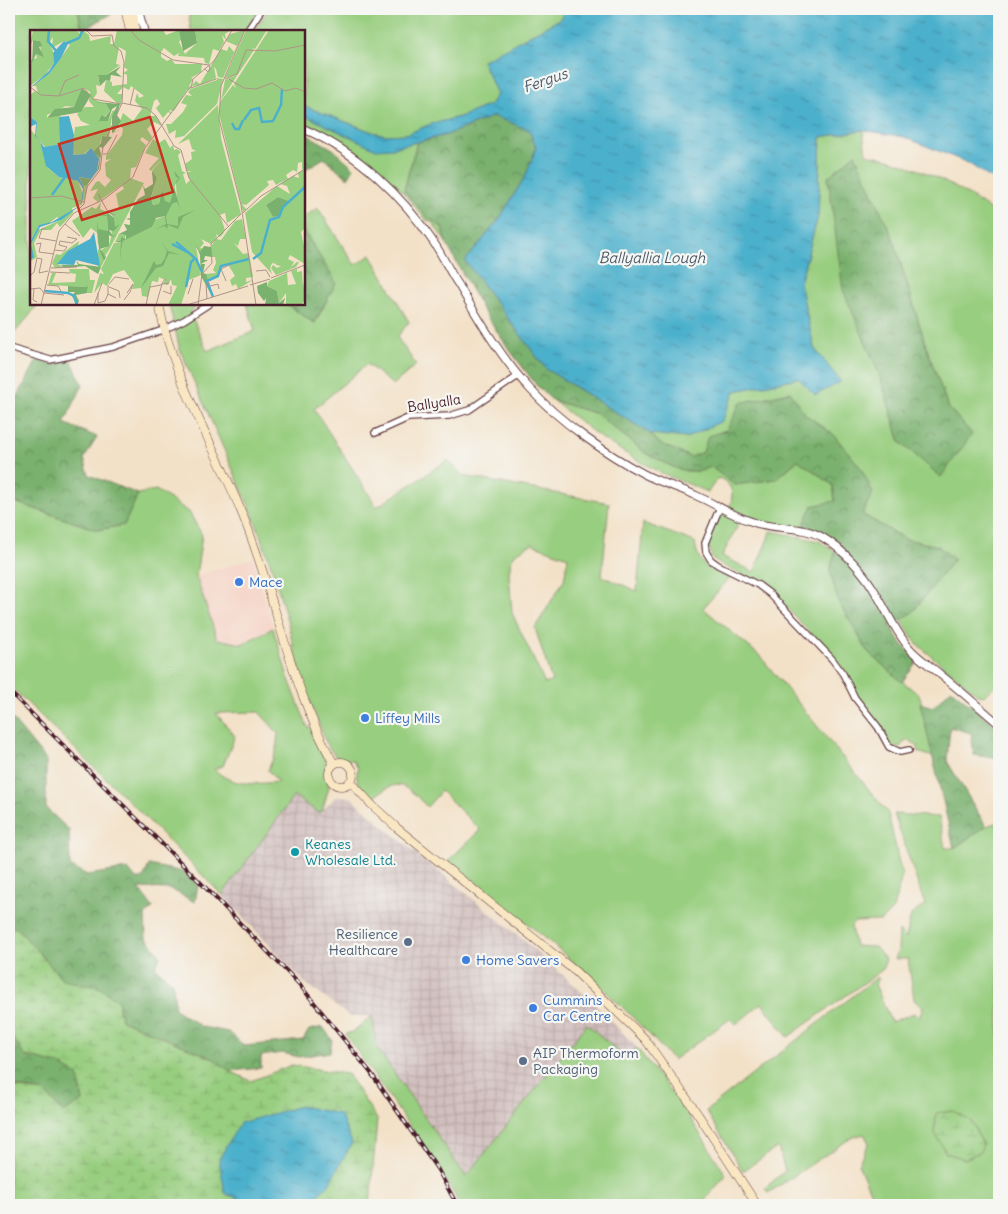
<svg xmlns="http://www.w3.org/2000/svg" width="1008" height="1214" font-family="Delius,sans-serif">
  <style>
    .built { fill: #f6d2c4 }
    .industrial { fill: url(#industrial-grid) }
    .grass { fill: #98ce7f; stroke: #717655; fill-rule: evenodd }
    .forest { fill: url(#forest-crowns); stroke: #62684c }
    .wetland { fill: url(#wetland-marsh); stroke: #717655 }
    .water { fill: url(#water-ripples); stroke: #4b687c }
    .lines { fill: none; stroke-linecap: round; stroke-linejoin: round }
    .minor-casing { stroke: #633c42; stroke-width: 8 }
    .tertiary-casing { stroke: #633c42; stroke-width: 9 }
    .secondary-casing { stroke: #633c42; stroke-width: 9 }
    .minor { stroke: #fff; stroke-width: 5.5 }
    .tertiary { stroke: #fff; stroke-width: 7 }
    .secondary { stroke: #f9e7c3; stroke-width: 8 }
    .rail-casing { stroke: #4a1f2b; stroke-width: 4 }
    .rail { stroke: #f6f6f2; stroke-width: 2; stroke-dasharray: 5.5; stroke-linecap: butt }
    .shop-dot { fill: #3f7fe0; stroke: #f6f6f2; stroke-width: 2 }
    .culture-dot { fill: #0f9aa8; stroke: #f6f6f2; stroke-width: 2 }
    .service-dot { fill: #5c6f8a; stroke: #f6f6f2; stroke-width: 2 }
    .labels { text-anchor: middle; dominant-baseline: central; stroke-width: 4.5; stroke-linejoin: round; paint-order: stroke }
    .street-label { font-size: 14px; fill: #4a1f2b; stroke: #f6f6f2 }
    .shop-label { font-size: 14px; fill: #366cbe; stroke: #f6f6f2; text-anchor: start }
    .culture-label { font-size: 14px; fill: #0d838f; stroke: #f6f6f2; text-anchor: start }
    .service-label { font-size: 14px; fill: #4e5e75; stroke: #f6f6f2; text-anchor: end }
    .water-label { font-size: 15px; font-style: italic; fill: #4b596b; stroke: #f6f6f2 }
    .inset-river { fill: none; stroke: #4cb0cc; stroke-width: 2.5 }
    .inset-road { fill: none; stroke: #af9389; stroke-width: 1 }
    .view { fill: #c8321e; fill-opacity: 0.15; stroke: #c8321e; stroke-width: 2.5 }
    .inset-edge { fill: none; stroke: #4a1f2b; stroke-width: 2.5 }
  </style>
  <defs>
    <pattern id="industrial-grid" width="8" height="8" patternUnits="userSpaceOnUse" patternTransform="scale(1.25)"><rect width="8" height="8" fill="#d1bfbe"/><path d="M0 4h8M4 0v8" fill="none" stroke="#b5a4a3"/></pattern>
    <pattern id="forest-crowns" width="20" height="18" patternUnits="userSpaceOnUse" patternTransform="scale(1.25)"><rect width="20" height="18" fill="#7ab16e"/><path d="M2 6a3 3 0 1 1 6 0M12 15a3 3 0 1 1 6 0" fill="none" stroke="#668f5b"/></pattern>
    <pattern id="wetland-marsh" width="20" height="14" patternUnits="userSpaceOnUse" patternTransform="scale(1.25)"><rect width="20" height="14" fill="#98ce7f"/><path d="M1 5h8M5 5V1M11 12h8M15 12V8" fill="none" stroke="#84b06e"/></pattern>
    <pattern id="water-ripples" width="26" height="14" patternUnits="userSpaceOnUse" patternTransform="scale(1.25)"><rect width="26" height="14" fill="#4cb0cc"/><path d="M2 4q2-2 4 0t4 0M15 11q2-2 4 0t4 0" fill="none" stroke="#418fa6"/></pattern>
  </defs>
  <rect width="100%" height="100%" fill="#f6f6f2"/>
  <filter id="ink" filterUnits="userSpaceOnUse"><feTurbulence type="fractalNoise" baseFrequency=".02" numOctaves="2"/><feDisplacementMap in="SourceGraphic" scale="10" xChannelSelector="R" yChannelSelector="G"/><feConvolveMatrix kernelMatrix="1 2 1 2 8 2 1 2 1" color-interpolation-filters="sRGB"/></filter>
  <filter id="wash" filterUnits="userSpaceOnUse"><feTurbulence type="fractalNoise" baseFrequency=".0096" numOctaves="4" result="noise"/><feDisplacementMap in="SourceGraphic" scale="20" xChannelSelector="R" yChannelSelector="G"/><feGaussianBlur stdDeviation="1.12" result="paint"/><feColorMatrix in="noise" values="0 0 0 0 0 0 0 0 0 0 0 0 0 0 0 0 0 1.4 0 .05"/><feComposite in="paint" operator="in"/></filter>
  <g filter="url(#wash)">
    <rect width="100%" height="100%" fill="#f3e1c7"/>
    <!-- built -->
    <path class="built" d="M253,558L273,628L242,644L217,640L196,576Z"/>
    <!-- industrial -->
    <path class="industrial" d="M294,796L319,813L336,797L342,796L352,798L383,826L521,938L591,1000L637,1048L515,1205H486L377,1048L372,1016H349L304,982L222,895Z"/>
    <!-- grass -->
    <path class="grass" d="M9,9H78L82,30L84,31H31V304H38L30,315L9,339Z
      M188,9H260L245,31H191Z
      M269,9H565L560,19L482,61L497,94L490,105L460,117L431,124L407,134L386,135L372,132L304,106V31H254Z
      M304,115L344,134L392,148L417,142L404,190L427,217L442,227L445,241L433,223L426,220L403,192L383,174L356,151L324,132L304,123Z
      M863,130L866,154C912,162 962,188 999,216V681L984,696L977,694L917,644L901,620L912,613L938,546L905,539L862,514L866,508L833,434L806,415L790,392L741,403L727,430L709,436L703,452L692,458L660,444L651,434L686,438L722,421L735,391L798,378L814,348L800,283L818,216L821,137ZM854,155L893,238L927,349L948,407L972,434L900,442L880,376Z
      M318,208L355,265L371,255L409,322L397,337L416,365L393,385L367,364L314,409L377,507L448,460L463,476L609,503L602,576L637,591L643,523L695,542C698,565 709,571 730,578L703,608L760,656L888,813L902,876L893,909L881,921L855,922L851,926L855,946L875,947L886,960L882,970L788,1037L762,1003L736,1024L730,1019L673,1060C606,985 528,922 448,861L480,830L441,791L427,807C417,797 405,780 389,787C383,790 377,795 371,799C361,789 354,782 358,768L353,760H345L335,756L327,745L318,722L302,683L288,623L272,568L252,513L180,350L169,304H199L190,312L207,351L255,331L247,304H286L315,323L336,283L304,231V217ZM532,544L568,557L564,580L535,628L552,681L545,684L512,613L509,574L511,560L517,552Z
      M552,400L597,414L647,454L686,471H700L711,467L735,485L776,479L798,460L833,485L835,502L803,527L765,523L729,507C735,495 732,482 718,478L708,492L659,472L627,454L601,438Z
      M156,490L189,512L202,535L196,576L217,639L242,644L273,628L288,677L307,726L312,730L326,762V774L329,787L322,811L319,813L294,796L222,895L133,805L9,685V500L97,530L124,525L138,494ZM259,712L278,733L276,752L268,770L278,782C254,784 232,787 214,769L223,766L235,736L216,713Z
      M723,514L740,521L722,556L754,572L771,531L819,541L835,552L830,571L868,652L920,696L933,757L918,752V746L909,740L903,743L900,747H894L890,745L876,718L867,710L857,696L850,679L839,664L772,592L760,583L718,563L712,558L708,544L718,516Z
      M894,814L939,817L945,848H954L986,826L999,822V1205H876L858,1164L869,1143L864,1134L851,1138L768,1193L765,1188L785,1171L778,1147L743,1171L706,1111L877,977L879,979L875,984L891,1022L914,1013L919,1018L923,1007L914,999L908,959H895L898,950L899,931L906,938L911,915L925,905Z
      M372,1016L377,1048L466,1177L587,1024L627,1059L637,1048L685,1110L726,1175L701,1205H460L438,1167L345,1034L353,1032Z"/>
    <!-- forest -->
    <path class="forest" d="M78,9H118L119,10L82,30Z
      M494,116L529,130L536,148L526,175L498,221L465,261L546,369L651,434L660,444L691,457L703,452L708,436L727,430L740,403L790,392L806,415L833,434L861,468L873,493L862,514L905,539L938,546L954,559L912,613L890,626L903,645L917,661L902,682L868,652L838,601L830,571L835,552L840,542L820,532L803,527L812,506L835,501L833,485L798,460L776,479L735,485L711,467L700,471H686L675,468L647,454L597,414L552,400L537,386L508,348L482,309L445,241L442,227L427,217L404,190L417,142L446,135Z
      M304,133L333,149L354,168L348,178L324,158L304,170Z
      M855,154L893,238L927,349L948,407L972,434L941,477L900,442L880,376L843,290L828,177Z
      M304,231L336,283L314,323L286,304H304Z
      M37,360L50,365L71,360L83,385L64,423L97,437L84,459L89,475L138,494L124,525L97,530L9,500V413Z
      M951,689L996,726L999,724V759L974,755L971,733L950,727L947,761L986,826L954,848L920,703L933,707Z
      M9,715L46,760V808L69,830L70,866L87,875L128,869L136,879H143L149,865L184,872L198,885L195,902L170,889L139,888L153,908L145,915L146,937L161,956L155,967L173,982L175,1009L202,1027L229,1032L244,1046L303,1040L309,1030L323,1027L332,1040L330,1052L299,1057L282,1053L261,1056V1068L230,1071L212,1058L121,1020L118,1001L100,988L63,980L16,927L9,930Z
      M9,1036L13,1038L25,1056L59,1064L78,1075L83,1102L63,1113L44,1092L9,1085Z"/>
    <!-- wetland -->
    <path class="wetland" d="M16,927L63,980L100,988L118,1001L121,1020L212,1058L230,1071L251,1081L292,1065L347,1074L377,1119L370,1205H9V1086L44,1092L63,1113L83,1101L78,1075L59,1064L25,1056L13,1038L9,1036V930Z
      M953,1111L971,1121L983,1144L980,1152L965,1159L946,1153L934,1131L937,1113Z"/>
    <!-- water -->
    <path class="water" d="M565,9H999V184L968,163L904,137L863,130L821,137L818,216L800,283L814,348L841,382L815,395L798,378L735,391L722,421L686,438L651,434L546,369L465,261L498,221L526,175L536,148L529,130L494,116L446,135L392,148L376,149L304,115V106L372,132L386,135L407,134L431,124L460,117L490,105L497,94L482,61L560,19Z
      M300,1106L340,1114L352,1143L329,1184L310,1204L307,1205H253L225,1193L219,1159L240,1123Z"/>
  </g>
  <g filter="url(#ink)">
    <g class="lines">
      <defs>
        <path id="minor" d="M247,31L262,9
          M9,348L50,360L113,347L163,330L184,320L209,304
          M375,433L408,418L449,416L469,410L518,376
          M720,507L705,543L706,552L711,560L718,565L758,585L770,594L832,659L843,674L855,698L878,727L889,747L900,752L909,750"/>
        <path id="tertiary" d="M138,9L144,31
          M304,129C357,152 402,195 434,243C443,256 449,271 458,284C479,320 502,359 530,389C559,421 606,454 644,474C661,483 680,488 697,496C715,504 733,516 753,522C775,530 801,525 822,537C844,550 865,573 877,595C888,613 897,635 912,651C921,660 932,667 941,675C961,691 980,708 999,724"/>
        <path id="secondary" d="M125,9L130,31
          M133,9L135,31
          M159,304C172,378 213,442 241,511C276,595 289,685 334,764
          M329 774a12 12 0 1 1 24 0a12 12 0 1 1-24 0Z
          M350,781L371,804L397,828L576,972L645,1039L697,1113L757,1205"/>
      </defs>
      <!-- minor casing -->
      <use href="#minor" class="minor-casing"/>
      <!-- tertiary casing -->
      <use href="#tertiary" class="tertiary-casing"/>
      <!-- secondary casing -->
      <use href="#secondary" class="secondary-casing"/>
      <!-- minor -->
      <use href="#minor" class="minor"/>
      <!-- tertiary -->
      <use href="#tertiary" class="tertiary"/>
      <!-- secondary -->
      <use href="#secondary" class="secondary"/>
      <defs>
        <path id="rail" d="M9,691L200,882L299,984L371,1073L438,1170L457,1205"/>
      </defs>
      <!-- rail casing -->
      <use href="#rail" class="rail-casing"/>
      <!-- rail -->
      <use href="#rail" class="rail"/>
    </g>
  </g>
  <!-- markers -->
  <g class="shop-dot">
    <circle cx="239" cy="582" r="5"/>
    <circle cx="365" cy="718" r="5"/>
    <circle cx="466" cy="960" r="5"/>
    <circle cx="533" cy="1008" r="5"/>
  </g>
  <circle class="culture-dot" cx="295" cy="852" r="5"/>
  <g class="service-dot">
    <circle cx="408" cy="942" r="5"/>
    <circle cx="523" cy="1061" r="5"/>
  </g>
  <g class="labels">
    <!-- street labels -->
    <g class="street-label">
      <text transform="translate(434 403) rotate(-9)">Ballyalla</text>
    </g>
    <!-- shop labels -->
    <g class="shop-label">
      <text x="249" y="582">Mace</text>
      <text x="375" y="718">Liffey Mills</text>
      <text x="476" y="960">Home Savers</text>
      <text x="543" y="1000">Cummins<tspan x="543" dy="16">Car Centre</tspan></text>
    </g>
    <!-- culture labels -->
    <g class="culture-label">
      <text x="305" y="844">Keanes<tspan x="305" dy="16">Wholesale Ltd.</tspan></text>
    </g>
    <!-- service labels -->
    <g class="service-label">
      <text x="398" y="934">Resilience<tspan x="398" dy="16">Healthcare</tspan></text>
      <text x="533" y="1053" text-anchor="start">AIP Thermoform<tspan x="533" dy="16">Packaging</tspan></text>
    </g>
    <!-- water labels -->
    <g class="water-label">
      <text transform="translate(545 80) rotate(-19)">Fergus</text>
      <text x="652" y="257">Ballyallia Lough</text>
    </g>
  </g>
  <!-- overview -->
  <g transform="translate(30 30)">
    <rect width="275" height="275" fill="#f3e1c7"/>
    <path d="M3,0H46L50,4L49,0H52L59,5L60,11L81,6L80,14H84L87,0H133L136,5L149,0L152,8L149,12L155,24L167,13L165,0H201L195,4L196,10L192,5L194,12L189,21L183,19L179,34L175,33L174,28L148,26L149,23L144,26L134,18L131,22V27L137,31L141,29L145,34H172L171,42L161,48L163,49L159,56L161,59L187,50L186,48L171,55L161,56L166,51L170,54L191,19L197,21L199,16L204,22L207,16L196,11L200,4L215,0L193,48L188,47L186,39L184,37L186,48L193,49L187,74L154,106L145,108L146,100L139,104L136,94H141L153,82L157,75L151,73L156,65L162,66L158,62L161,59L157,60L144,81L139,80L142,84L138,82L133,88L126,78L130,74L127,69L124,71L120,86H126L132,96L128,101L132,96L124,92L117,99L122,107L119,112L112,107L110,110L116,115L106,137L101,138L100,148L114,153L79,220L75,226L72,223L74,231L71,237H68V219L70,221L79,215L82,204L79,189L83,191L84,188L78,181L89,179L86,164L94,159L92,155L99,150L68,172L63,168L68,159L60,161L66,152L69,151L75,157L81,150L76,146L75,133L81,129L76,130V126L92,105L93,99L89,94L93,83L103,91L112,79L105,71L107,63L109,68L114,66L101,56L99,60L93,57L87,64H93L91,74H88L74,61L76,50L82,52V56L97,54V45L93,43L98,40L94,37L96,21L89,17L86,34L90,35L76,45L68,46L70,56L66,55L67,63L63,69L76,74L80,81L74,87L71,85L69,91H78L83,80L86,82L82,86L79,107L72,106L70,114L63,122L70,128L69,131L64,126L61,118L54,124L43,125L42,122L45,97L60,95L51,91L47,84L55,77H64L59,71L60,62L54,58L44,77L36,76L17,85V88L30,85L31,101L30,114L15,117L6,106L7,92L0,87V65L5,61L8,63L6,56H2L19,44L40,15L34,11L22,18L23,7L19,13L17,9L23,21L24,33L15,45L0,56V30L7,28L6,24L14,26L11,24L10,11L3,10L0,16ZM216,0H237L225,19L222,18L224,20L191,70L195,50L207,45L195,48ZM239,0H275V138L272,140V132L268,133L267,142L263,140L256,145L258,149L263,146L269,148L268,143L275,139V198L271,202L275,221L268,219L275,221V234L260,225L258,229L264,232L261,237L267,232H269L266,237L246,245L241,238L243,235L247,238L251,236L246,235L247,230L246,234L242,233L240,238L242,244L222,222L215,183L247,156L260,164L257,156L250,154L257,149L246,155L243,150L237,151L239,155L216,175L212,174L216,179L220,177L213,182L190,88V72L203,55L206,58L204,54ZM248,167L257,171L249,186L243,187L236,175ZM188,75L191,108L211,184L197,193L195,183L190,185L195,200L193,204L190,207L186,204L187,207L181,214L171,209L174,213L170,218L174,219L170,222L166,217L171,245L159,250L151,275H138L147,256L142,255L141,249L138,255L133,254L135,250L129,247L128,252L122,251L118,267L112,266L111,258L102,259L104,253L94,240L83,244L77,256L72,253L64,263L70,243L74,244L71,239L84,213L91,212V224L93,211L91,207V210L85,212L89,204L96,205L94,210L122,197L124,190L135,186L141,174L147,172L146,153L125,157L122,141L135,126L121,141L119,139L129,128L115,123L123,109L129,113L135,109L140,118L143,115L144,120L147,119L151,122L148,125L152,141L156,143L153,144L156,154L160,150L157,143L161,141H156L155,134L162,129L161,122L166,121L162,119L159,109L148,114ZM1,100L10,111L18,138L29,147L48,151L53,163V156L59,151L54,172L53,169L51,175L42,178L43,183L30,197L27,193L21,200H11L4,213L7,227L0,232L3,228L1,214L8,200L31,190L27,187L18,194L9,195L0,212ZM71,172L70,179L77,182L78,202L68,215L67,203L61,198L53,208L42,191L62,177L66,179ZM212,189L216,209H210L208,216L204,213L213,224L219,223L223,247L216,248V252L223,250L208,259L206,254L202,256L200,250L205,246L199,236L194,235L188,246L176,250V244L186,243L183,240L186,233L185,227H182V215L186,209L191,210L205,191ZM49,211L48,216L28,234L34,238H25L22,233L26,224L30,225ZM39,239H59L60,250H65L62,263H57L59,250L57,257L18,255L22,243H26L22,253L45,252L46,244L40,243ZM267,239V242L272,241L273,258L275,246L274,271L271,275H256V263L249,273L247,261L237,256L239,251L257,243L258,255L266,254L261,241Z" fill="#98ce7f" fill-rule="evenodd"/>
    <path d="M149,0H165L167,13L153,21ZM3,10L10,11L12,16L9,17L14,27L6,24L2,33ZM91,36L86,42L92,47L81,45L80,51L76,50L70,56L68,45H76ZM52,58L61,65L51,82L17,88L25,79L44,77ZM67,72L90,74L87,85L91,91L84,102L93,99L82,103V86L87,76L82,79L78,91H69L71,85L75,87L80,81L76,74ZM72,106L82,107L73,118L69,117L71,124L69,139L57,155L53,156L49,147L61,149L67,141L70,128L63,122L71,113ZM122,141L127,148L121,167L123,175L129,173L132,159L140,171L144,154L149,148L146,147L144,141L150,148L144,156L150,179L147,172L142,174L136,186L137,194L148,196V187L165,180L153,187L148,199L138,195L137,199L135,196L126,199L136,194L135,186L126,188L122,197L93,211L90,229L91,212H85L91,210V207L96,209V205L89,204L97,200L94,194L100,195V190L96,189L100,188V182L108,169L115,165L113,155L115,159L123,154ZM248,167L258,171L249,186L243,187L236,175ZM77,182L84,188L85,197L90,194L84,201L79,200L83,206L86,204L83,207L79,205V216L70,219L76,227L74,231L69,219L67,196V190L68,199L78,201L77,186H69L77,185ZM132,213L138,221L150,225L139,223L133,236L126,238L111,258L124,231L126,235L131,234L135,228L137,221ZM165,213L170,222L174,216L181,217L182,227L175,226L174,230H178L171,234H175L173,243L176,244L183,268L171,246L170,225ZM46,230L49,234L71,237L68,244L55,236L34,238L31,235H48ZM59,250L57,263L46,265L49,271L47,275L42,266L45,262H38V256L57,257ZM237,252V256L247,261L249,273L255,268L253,275H235L236,268L234,271L228,263L227,256Z" fill="#7ab16e"/>
    <path d="M205,104L211,106L207,112L212,118L211,126L208,121L202,124L206,121L202,108ZM134,134L146,152L140,173L135,171L132,159L129,174L123,175L121,168L127,147L124,139Z" fill="#98ce7f"/>
    <path d="M34,11L38,14L31,28L19,44L0,58L19,41L24,33L23,23ZM39,86L44,105L43,125L55,124L61,118L69,129L67,141L61,149L49,147L54,158L52,174L31,190L10,197L1,214L4,227L0,231V212L9,195L22,192L51,175L53,159L48,151L29,147L16,136L10,111L5,106L6,94L0,97V87L7,92L6,106L14,117L30,114L29,87ZM64,202L70,236L46,230L44,235L27,234L38,221L60,209Z" fill="#4cb0cc"/>
    <path class="inset-river" d="M19,0L18,11L27,22M35,14L49,8L53,0M214,90L221,80L229,78L232,92L243,91L251,75L252,59M202,93L205,99H209L213,90M22,165L35,147M146,212L166,229L172,242M142,214L157,222M223,229L231,223L240,190L249,187L253,177L275,157M156,257L161,232L165,228M15,261L38,263L44,266L47,275M183,267L177,251L188,246L191,236L219,229"/>
    <path class="inset-road" d="M100,0L109,10L143,30L179,35L180,39L178,42L175,39M215,0L191,56L189,89L211,175L226,275M195,49L207,44L216,20L245,21L275,15M199,49L214,58L226,59L242,53L255,61L266,58L275,62M0,57L11,65L29,66L54,58L63,69L91,74M161,58L186,49M161,58L163,49L184,31L202,0M29,66L35,51L49,45M92,73L117,78L126,86L144,116L151,120L159,148L199,197M100,75L104,58M73,124H77L87,105M68,164L78,182L85,185M0,168L31,166L54,172M49,179L54,174L57,157L70,140L73,116L92,73L94,32L91,21L84,16L82,5L62,6L56,0M213,183L231,166L275,139M35,194L50,206M16,199H12L9,208L26,211M37,207L47,209L42,213L30,211L29,215L37,217M6,214L11,213L9,222L24,224M24,220L34,221L37,217M21,238L47,237M226,241L236,240L240,247M20,242L40,243M0,246L4,242L7,228L12,229L9,243L18,241M241,248L275,235M178,251L180,256L188,254L189,259M196,251L191,239L199,235M79,254L85,247L99,249M176,254L177,269M17,255L28,256L31,261M78,255V264L86,268M220,255L240,249M79,257L89,261L90,268M120,257L131,255L135,249M0,259L10,258L14,263M4,259L3,270L7,272M133,261L141,264V256M14,263L34,265M68,263V273L75,271L78,264M158,264L163,249M94,270L100,262L103,254L97,263M11,275L29,201L44,183L73,170L103,147L115,118L161,56M64,275L72,253M116,275L120,256M126,275L132,254L139,253M157,275L218,256M168,275L172,244L182,233L181,214L211,184"/>
    <path class="view" d="M120,87L143,162L52,190L29,114Z"/>
    <rect width="275" height="275" class="inset-edge"/>
  </g>
  <!-- margin -->
  <rect width="1008" height="1214" fill="none" stroke="#f6f6f2" stroke-width="30"/>
</svg>
